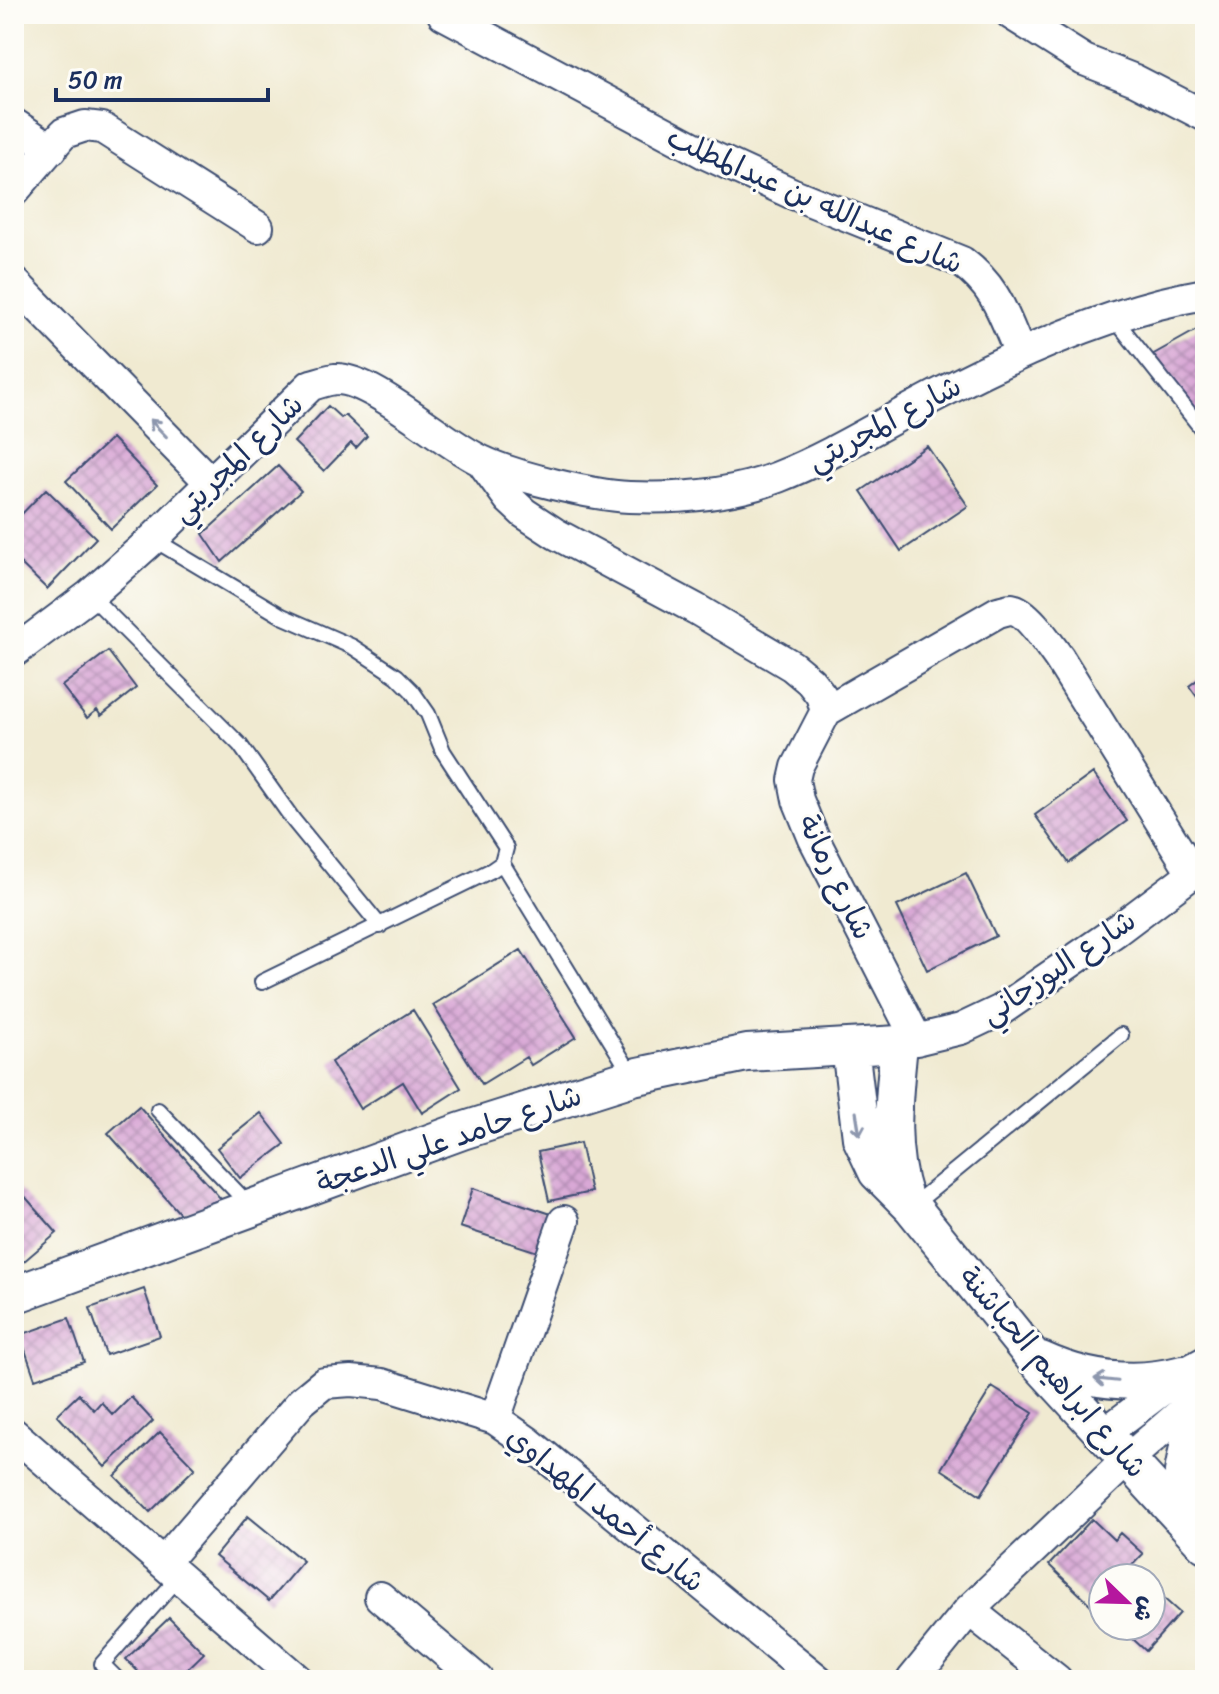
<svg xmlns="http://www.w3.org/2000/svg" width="1219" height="1694" font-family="Sriracha,'Playpen Sans Arabic',sans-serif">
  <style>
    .building { fill: url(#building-cross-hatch) }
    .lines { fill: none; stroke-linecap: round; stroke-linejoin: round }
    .service-casing { stroke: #3b4b6f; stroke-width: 18 }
    .minor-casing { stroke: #3b4b6f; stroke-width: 34 }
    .tertiary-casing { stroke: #3b4b6f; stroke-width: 40 }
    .service { stroke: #fff; stroke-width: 14 }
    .minor { stroke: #fff; stroke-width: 30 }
    .tertiary { stroke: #fff; stroke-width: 36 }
    .oneway { stroke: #8d97ae }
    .labels { text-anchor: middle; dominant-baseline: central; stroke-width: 6; stroke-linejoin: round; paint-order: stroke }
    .street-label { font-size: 30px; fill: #1b2f5e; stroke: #fdfcf7 }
  </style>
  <defs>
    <pattern id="building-cross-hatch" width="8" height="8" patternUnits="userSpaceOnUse" patternTransform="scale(2)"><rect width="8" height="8" fill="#d9a8d6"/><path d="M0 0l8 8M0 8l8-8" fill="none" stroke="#af89b1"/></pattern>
  </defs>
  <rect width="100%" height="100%" fill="#fdfcf7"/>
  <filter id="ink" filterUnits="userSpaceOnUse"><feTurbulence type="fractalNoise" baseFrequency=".0125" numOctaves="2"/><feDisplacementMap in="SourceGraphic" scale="16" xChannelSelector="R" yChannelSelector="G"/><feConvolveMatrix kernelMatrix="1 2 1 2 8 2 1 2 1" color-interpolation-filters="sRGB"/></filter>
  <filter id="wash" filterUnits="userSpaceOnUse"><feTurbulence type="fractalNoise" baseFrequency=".006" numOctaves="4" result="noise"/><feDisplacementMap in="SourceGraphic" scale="32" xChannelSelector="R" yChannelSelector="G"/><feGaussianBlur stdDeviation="1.8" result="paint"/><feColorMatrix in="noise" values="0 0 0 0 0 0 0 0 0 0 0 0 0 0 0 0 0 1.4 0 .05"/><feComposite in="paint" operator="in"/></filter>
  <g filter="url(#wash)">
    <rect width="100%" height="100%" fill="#f0ead1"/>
    <g id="blocks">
      <!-- building -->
      <path class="building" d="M1200,328L1205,337V418L1199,421L1152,355Z
        M328,406L341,418L345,415L367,436L356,448L351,443L324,471L294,442Z
        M112,438L157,485L111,529L66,481Z
        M927,446L968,506L901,551L861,491Z
        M278,466L301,491L222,562L203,534Z
        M46,489L96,538L47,589L14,557V522Z
        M108,651L136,688L101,716L97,710L87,718L62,686Z
        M1205,674V708L1189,686Z
        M1093,773L1127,821L1069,863L1035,815Z
        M966,873L996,936L927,970L897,906Z
        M521,950L576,1037L531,1065L526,1057L482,1084L433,1005Z
        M413,1010L461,1088L422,1113L403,1082L360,1109L331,1062Z
        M139,1106L221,1199L181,1215L108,1133Z
        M261,1113L285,1144L240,1178L217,1148Z
        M580,1143L591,1192L549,1201L538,1152Z
        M14,1184L57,1233L15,1269L14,1268Z
        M473,1188L557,1216L544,1254L460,1227Z
        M144,1289L160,1336L106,1355L90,1308Z
        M69,1318L84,1362L35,1379L20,1335Z
        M992,1387L1033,1413L981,1495L941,1469Z
        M79,1394L94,1410L101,1402L113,1415L131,1397L153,1421L105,1467L57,1415Z
        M160,1432L195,1468L150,1512L115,1476Z
        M248,1516L303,1561L269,1601L215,1556Z
        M1092,1519L1114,1540L1120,1533L1143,1554L1120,1578H1103V1596L1093,1607L1049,1565Z
        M1151,1587L1180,1613L1146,1651L1119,1626H1151Z
        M169,1618L204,1653L176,1680H146L126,1659Z"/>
    </g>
  </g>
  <g filter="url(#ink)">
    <use href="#blocks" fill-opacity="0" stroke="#3b4b6f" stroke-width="2"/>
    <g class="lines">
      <defs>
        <path id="service" d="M1114,318L1205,433
          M153,539L282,616L353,647L397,676L412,691L428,714L443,751L506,848L502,863L492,870L262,982
          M90,595L240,745L294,821L380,926
          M502,863L633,1077
          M158,1110L252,1208
          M912,1206L1121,1035
          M118,1680L102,1664L179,1577"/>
        <path id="minor" d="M443,14L704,153L791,193L962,262C997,288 1003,314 1020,353
          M1011,14L1084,60L1135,80L1205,116
          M14,124L52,149
          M14,191L64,133L85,126L102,128L258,227
          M14,282L212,484
          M482,462L509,499L524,513L556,534L696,609L792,666L810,681L821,695L826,711
          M14,652L90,595L153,539L311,385C319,383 327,380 335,379C372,377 445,445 482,461C515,477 592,495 629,497C678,499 732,495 778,477C836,454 889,419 945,391C1025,349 1116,309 1205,294
          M826,711L998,612C1003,611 1007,609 1012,609C1027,611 1050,646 1059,658L1192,872
          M826,711L797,767L794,780L798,800L814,839L917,1040
          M899,1044L961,1029L1001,1010L1116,931L1205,864
          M495,1419L564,1221
          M1105,1433L1183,1374L1205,1362
          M14,1434L298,1680
          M163,1563L302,1401L324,1383L351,1381L382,1384L495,1419L528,1442L818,1680
          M380,1597L478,1680
          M969,1610L1057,1680
          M912,1680L969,1610L1128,1459L1204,1393"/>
        <path id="tertiary" d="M850,1047L861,1138L877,1172L911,1206L1033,1357L1205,1544
          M14,1295L462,1131L633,1077L747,1053L899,1044C894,1097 887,1146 904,1198
          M1041,1360C1087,1381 1134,1387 1183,1374
          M1185,1520L1183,1472L1197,1401"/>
      </defs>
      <!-- service casing -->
      <use href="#service" class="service-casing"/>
      <!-- minor casing -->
      <use href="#minor" class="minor-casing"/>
      <!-- tertiary casing -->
      <use href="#tertiary" class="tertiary-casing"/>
      <!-- service -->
      <use href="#service" class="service"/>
      <!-- minor -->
      <use href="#minor" class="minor"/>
      <!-- tertiary -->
      <use href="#tertiary" class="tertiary"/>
    </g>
    <!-- one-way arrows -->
    <defs><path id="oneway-shaft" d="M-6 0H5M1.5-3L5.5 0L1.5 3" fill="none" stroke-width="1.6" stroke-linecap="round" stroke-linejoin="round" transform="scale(2)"/></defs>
    <g class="oneway">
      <use href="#oneway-shaft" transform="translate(158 428) rotate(-134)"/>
      <use href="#oneway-shaft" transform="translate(858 1124) rotate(81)"/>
      <use href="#oneway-shaft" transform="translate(1106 1380) rotate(-174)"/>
    </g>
  </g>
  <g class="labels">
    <!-- street labels -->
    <g class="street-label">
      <text transform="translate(815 200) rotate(24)">شارع عبدالله بن عبدالمطلب</text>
      <text transform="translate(884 423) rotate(-28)">شارع المجريتي</text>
      <text transform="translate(237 458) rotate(-44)">شارع المجريتي</text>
      <text transform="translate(836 877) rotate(64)">شارع رمانة</text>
      <text transform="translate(1058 967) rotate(-34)">شارع البوزجاني</text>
      <text transform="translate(449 1139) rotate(-19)">شارع حامد علي الدعجة</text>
      <text transform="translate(1053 1372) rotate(49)">شارع ابراهيم الحباشنة</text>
      <text transform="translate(606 1509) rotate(39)">شارع أحمد المهداوي</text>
    </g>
  </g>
  <!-- margin -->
  <rect width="1219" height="1694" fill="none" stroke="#fdfcf7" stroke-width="48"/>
  <!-- north arrow -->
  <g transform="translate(1127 1602) rotate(113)"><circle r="38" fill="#fdfcf7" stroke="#a3aaba" stroke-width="2"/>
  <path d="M0-6L14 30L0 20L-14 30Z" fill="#b5179e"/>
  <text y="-12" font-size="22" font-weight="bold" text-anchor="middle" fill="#1b2f5e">ش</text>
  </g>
  <!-- scale -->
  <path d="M56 88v12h212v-12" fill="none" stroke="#1b2f5e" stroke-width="4"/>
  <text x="68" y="88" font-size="24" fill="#1b2f5e" stroke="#fdfcf7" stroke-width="6" paint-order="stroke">50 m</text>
</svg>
